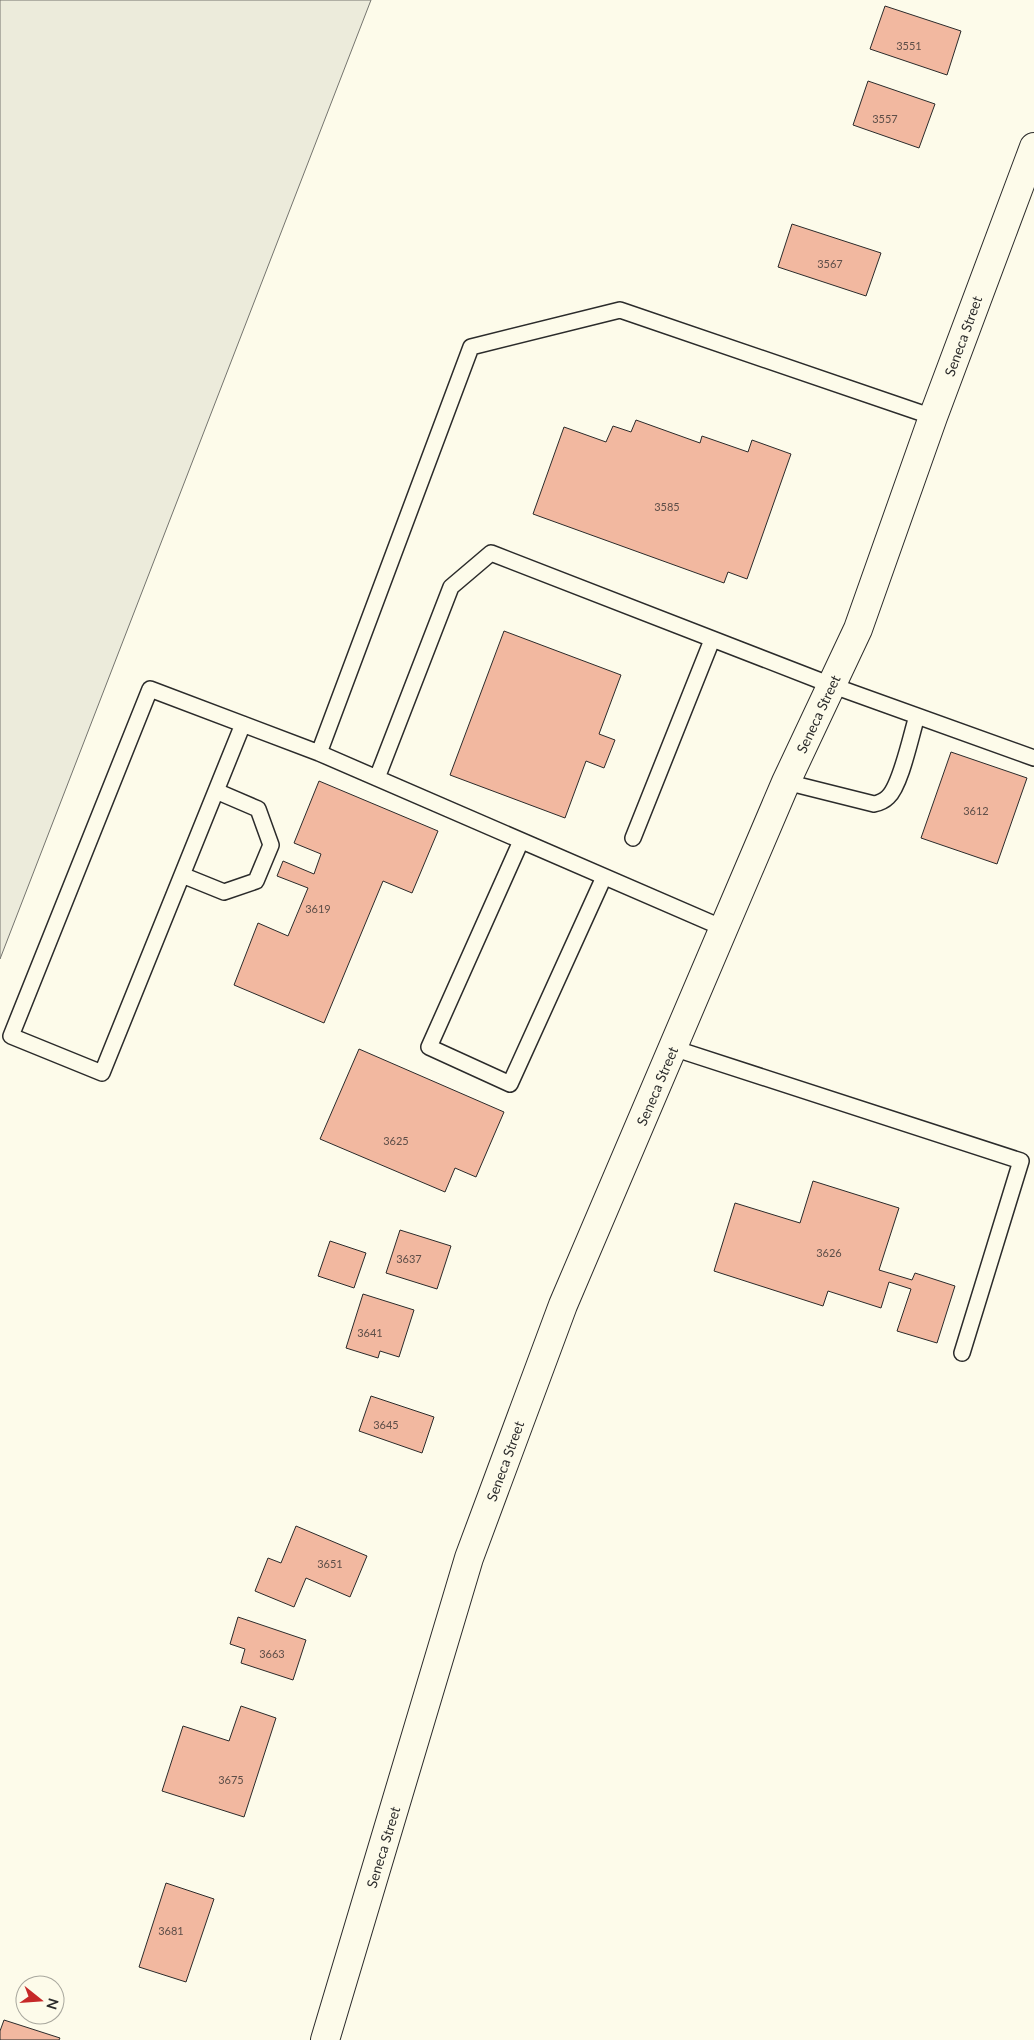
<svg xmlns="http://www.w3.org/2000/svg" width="1034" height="2040" font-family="Lato,sans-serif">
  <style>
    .green { fill: #ecebdb; stroke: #74746e }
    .building { fill: #f2b8a0; stroke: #2b2b2b }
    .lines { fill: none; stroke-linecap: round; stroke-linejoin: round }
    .service-casing { stroke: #2b2b2b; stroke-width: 18 }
    .tertiary-casing { stroke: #2b2b2b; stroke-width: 30 }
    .service { stroke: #fdfbea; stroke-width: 15 }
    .tertiary { stroke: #fdfbea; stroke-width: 28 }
    .labels { text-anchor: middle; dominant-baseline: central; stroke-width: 4; stroke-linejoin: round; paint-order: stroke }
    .number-label { font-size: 11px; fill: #5d4e48 }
    .street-label { font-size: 14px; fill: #2b2b2b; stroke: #fdfbea }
  </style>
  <rect width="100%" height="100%" fill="#fdfbea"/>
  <!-- green -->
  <path class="green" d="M0,0H371L0,959Z"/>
  <!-- building -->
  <path class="building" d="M885,6L961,31L947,75L870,49Z
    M868,81L935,104L919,148L853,125Z
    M792,224L881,253L866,296L778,267Z
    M636,420L700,443L702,436L748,452L752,440L791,454L747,579L728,572L724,583L533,514L564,427L606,442L613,426L631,432Z
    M504,631L621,675L599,734L615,740L604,768L586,761L565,818L450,775Z
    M951,752L1027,778L997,864L921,838Z
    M319,781L438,831L412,893L383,881L324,1023L234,985L258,923L288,936L308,888L277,876L283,861L314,874L321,854L294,843Z
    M359,1049L504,1112L476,1177L455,1168L445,1192L320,1139Z
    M813,1181L899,1208L879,1270L912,1280L915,1273L955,1286L937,1343L897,1331L911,1289L889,1282L881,1308L828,1291L823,1306L714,1271L735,1203L800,1223Z
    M400,1230L451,1246L437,1289L386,1273Z
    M330,1241L366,1253L354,1288L318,1276Z
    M363,1294L414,1310L399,1357L380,1351L378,1358L346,1348Z
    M371,1396L434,1417L422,1453L359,1431Z
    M296,1526L367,1556L350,1597L306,1578L294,1607L255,1591L268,1558L281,1563Z
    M238,1617L306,1640L293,1680L241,1663L245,1649L230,1644Z
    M241,1706L276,1718L244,1817L162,1791L183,1726L229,1741Z
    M166,1883L214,1899L186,1982L139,1967Z
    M4,2020L60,2038L59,2040H0V2031Z"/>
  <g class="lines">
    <defs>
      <path id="service" d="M243,724L102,1073L11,1036L150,689L319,753
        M377,778L451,587L491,553L831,685L1034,758
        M786,782L874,804C879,803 884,801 888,797C901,785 911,735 917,716
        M633,838L712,640
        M521,841L429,1047L510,1084L604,877
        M182,875L224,892L256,881L271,845L258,809L216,791
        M723,928L319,753L471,347L620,310L933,417
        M673,1048L1021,1161L962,1353"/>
      <path id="tertiary" d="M325,2040L469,1558L563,1305L786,782L858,629L933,417L1034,147"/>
    </defs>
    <!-- service casing -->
    <use href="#service" class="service-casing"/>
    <!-- tertiary casing -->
    <use href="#tertiary" class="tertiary-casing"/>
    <!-- service -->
    <use href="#service" class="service"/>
    <!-- tertiary -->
    <use href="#tertiary" class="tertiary"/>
  </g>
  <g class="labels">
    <!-- number labels -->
    <g class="number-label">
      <text x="909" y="45">3551</text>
      <text x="885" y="118">3557</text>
      <text x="830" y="263">3567</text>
      <text x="667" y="506">3585</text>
      <text x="976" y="810">3612</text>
      <text x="318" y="908">3619</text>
      <text x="396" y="1140">3625</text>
      <text x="829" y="1252">3626</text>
      <text x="409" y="1258">3637</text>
      <text x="370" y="1332">3641</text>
      <text x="386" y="1424">3645</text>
      <text x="330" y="1563">3651</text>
      <text x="272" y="1653">3663</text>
      <text x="231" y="1779">3675</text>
      <text x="171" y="1930">3681</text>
    </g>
    <!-- street labels -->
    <g class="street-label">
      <text transform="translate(963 336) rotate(-70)">Seneca Street</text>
      <text transform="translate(818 714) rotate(-65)">Seneca Street</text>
      <text transform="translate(657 1086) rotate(-67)">Seneca Street</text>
      <text transform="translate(505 1461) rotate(-70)">Seneca Street</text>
      <text transform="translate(383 1847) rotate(-73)">Seneca Street</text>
    </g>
  </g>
  <!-- north arrow -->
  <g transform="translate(40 2000) rotate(107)"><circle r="24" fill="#fdfbea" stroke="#a9a89e"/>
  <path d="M0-4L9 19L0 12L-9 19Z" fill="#c62828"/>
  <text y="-8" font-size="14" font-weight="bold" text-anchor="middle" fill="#2b2b2b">N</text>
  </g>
</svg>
